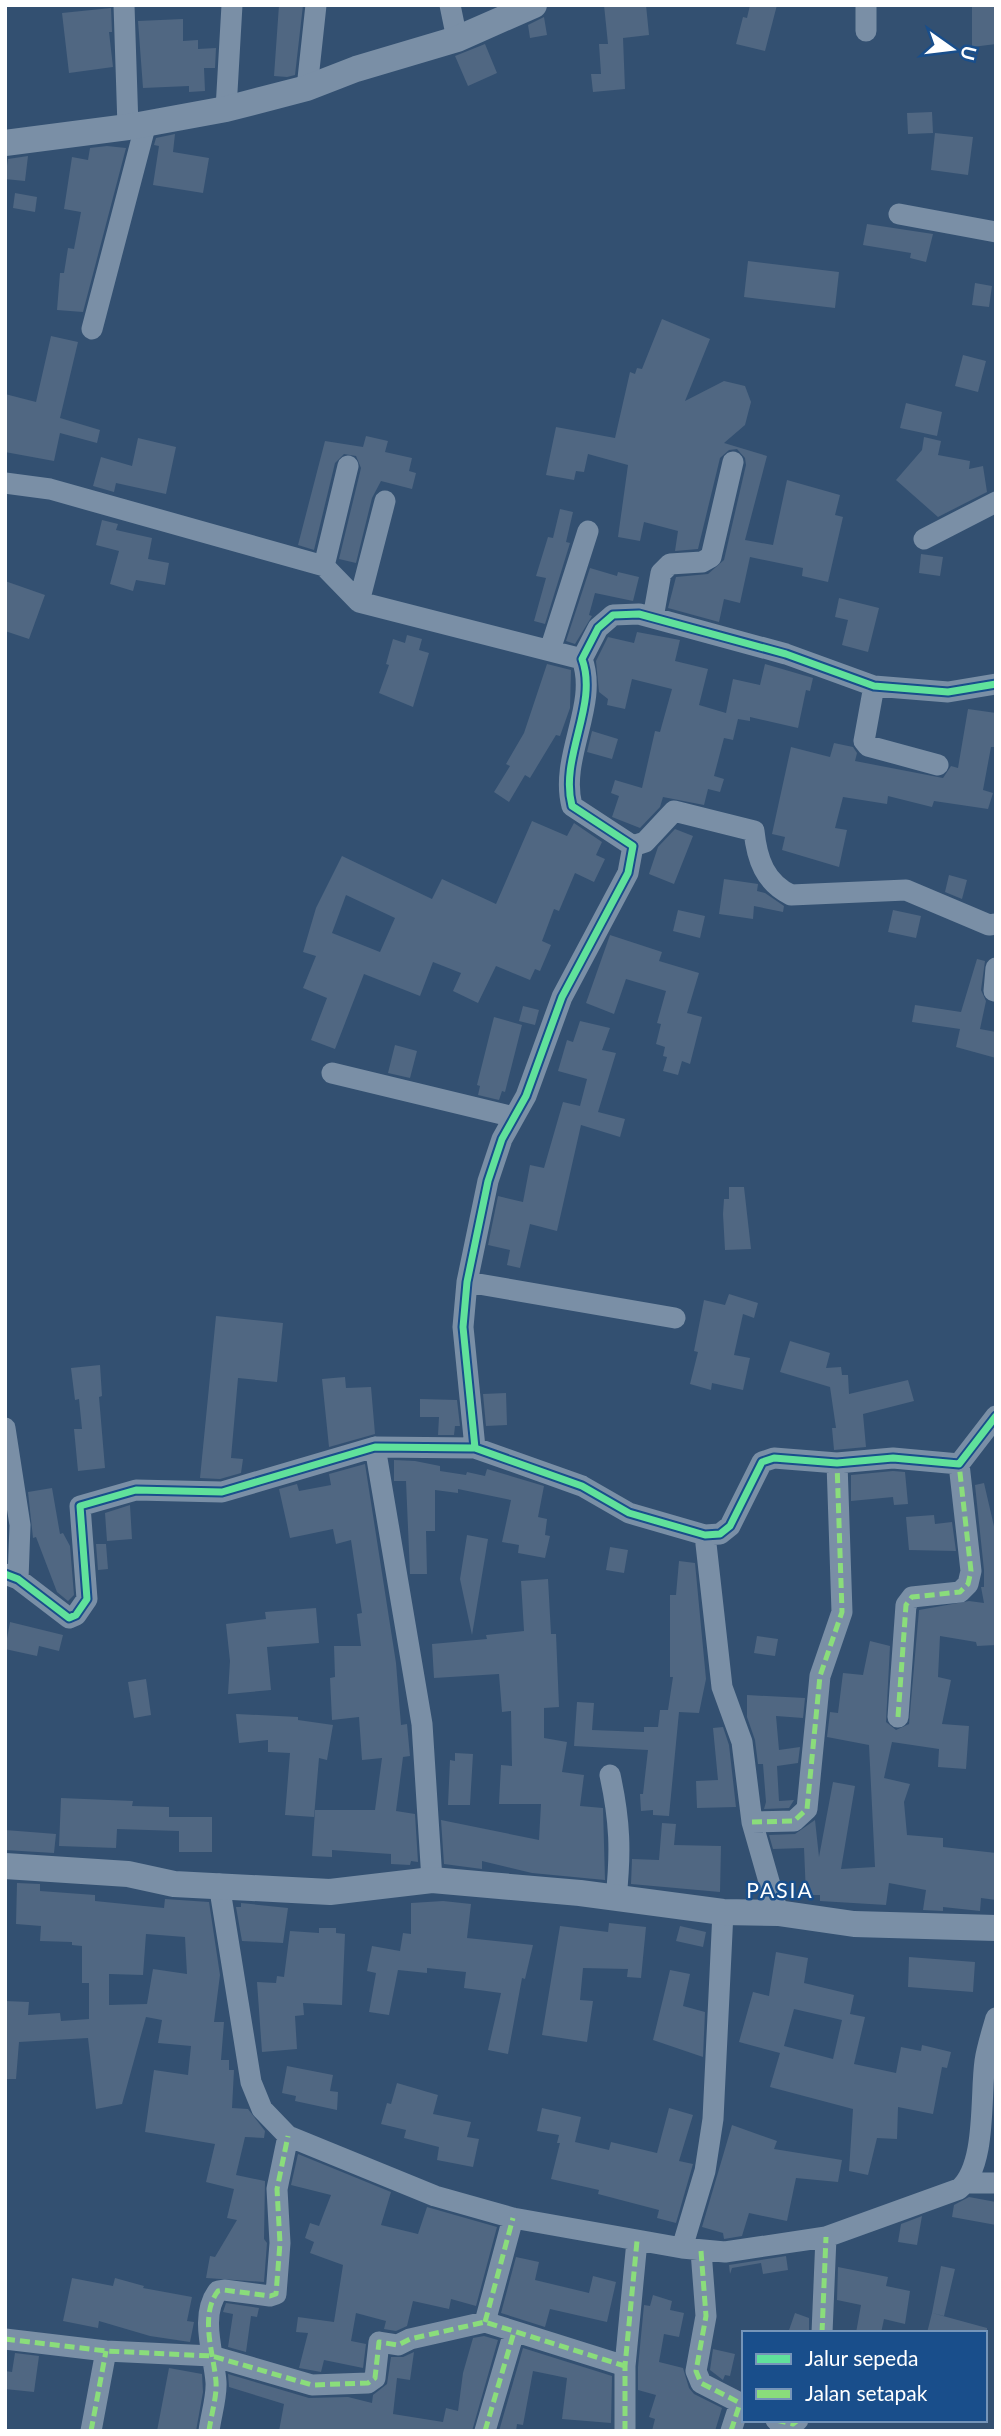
<svg xmlns="http://www.w3.org/2000/svg" width="1001" height="2436" font-family="Lato,sans-serif">
  <style>
    .building { fill: #506782; fill-rule: evenodd }
    .lines { fill: none; stroke-linecap: round; stroke-linejoin: round }
    .minor { stroke: #7a8fa6; stroke-width: 21 }
    .tertiary { stroke: #7a8fa6; stroke-width: 26 }
    .quiet { stroke: #8add7b; stroke-width: 5; stroke-dasharray: 10 5; stroke-linecap: butt }
    .cycleway-casing { stroke: #194e8b; stroke-width: 11 }
    .cycleway { stroke: #60e19b; stroke-width: 7 }
    .labels { text-anchor: middle; dominant-baseline: central; stroke-width: 5; stroke-linejoin: round; paint-order: stroke }
    .quarter-label { font-size: 21px; letter-spacing: 2px; fill: #fff; stroke: #194e8b }
  </style>
  <rect width="100%" height="100%" fill="#335071"/>
  <!-- building -->
  <path class="building" d="M279,5H303L295,75L287,77L274,76Z
    M604,5H646L649,35L623,38L625,89L593,92L591,74H601L599,44H608Z
    M750,5H777L765,51L736,44L743,17L747,18Z
    M972,5H996V44L972,47Z
    M111,8L112,32H109L113,67L69,73L62,13Z
    M544,17L547,35L530,38L528,25Z
    M183,19V41L198,40V49L216,48L215,68H204L205,91L189,92V86L143,88L138,21Z
    M485,44L497,73L468,86L455,56Z
    M932,112L933,133L908,134L907,113Z
    M935,133L973,137L968,175L931,170Z
    M175,134L173,152L209,158L203,193L153,185L159,146L154,145L156,138Z
    M107,146L126,148L83,312L57,310L60,273H64L68,248L74,249L81,212L64,209L72,157L88,160L90,148Z
    M28,156L25,181L5,179L8,159Z
    M15,193L37,197L35,212L13,208Z
    M867,224L933,234L926,262L910,258L911,253L863,245Z
    M748,261L839,272L835,308L744,297Z
    M975,283L992,286L989,307L972,305Z
    M662,319L710,339L685,401L724,381L745,386L751,402L745,425L724,443L767,456L745,540L773,545L787,480L840,495L835,515L843,517L828,582L802,576L803,568L750,557L740,603L724,599L719,622L668,608L676,577L708,574L724,560L746,465L745,458L737,449L729,450L720,458L698,549L675,551L678,531L644,522L640,541L618,537L628,465L588,454L584,472L576,471L574,480L546,475L556,427L615,438L630,372L635,374L637,368L642,369Z
    M51,336L78,342L60,418L100,430L97,443L60,433L54,461L5,452V394L36,402Z
    M963,355L986,361L978,392L955,386Z
    M906,403L942,412L937,436L900,428Z
    M366,436L388,441L385,452L412,458L409,471L416,473L412,489L381,481L372,498L356,563L339,559L361,468L356,456L344,454L335,463L314,550L298,545L325,441L363,447Z
    M924,437L941,441L938,455L970,461L969,469L983,466L987,492L938,517L896,480L922,450Z
    M138,438L176,447L166,494L116,483L114,492L93,486L101,457L132,466Z
    M560,509L573,512L566,542L570,543L545,624L534,621L546,578L536,576L548,537L553,538Z
    M102,520L118,524L116,530L152,538L148,559L169,563L165,585L136,580L133,591L110,584L119,551L96,545Z
    M921,554L943,557L940,576L919,573Z
    M590,568L617,576L618,572L639,577L633,601L595,593L589,615L592,616L575,644L566,641Z
    M5,581L45,595L29,639L5,631Z
    M839,598L879,608L868,652L842,645L848,620L835,617Z
    M637,632L680,640L675,661L708,669L699,705L726,713L733,679L760,685L765,664L813,678L810,691L806,690L798,728L750,717V721L738,719L733,740L724,738L714,776L724,779L720,792L708,789L704,805L663,797L660,807L640,828L612,817L619,796L611,793L615,780L642,788L655,731L660,732L672,689L632,679L625,709L607,705L608,699L599,692L596,661L608,637L634,643Z
    M407,635L422,639L419,650L429,653L413,707L379,693L389,665L386,664L393,639L405,643Z
    M547,664L571,670L570,708L560,736L556,735L530,778L525,775L509,802L494,792L510,766L506,764L524,733Z
    M968,709L996,713V747H991L983,790L993,793L988,809L934,801L932,807L888,796L887,804L843,797L835,828L847,830L839,867L782,850L785,837L772,834L791,747L830,757L834,743L853,747L857,753L855,761L943,778L951,766L958,768Z
    M592,731L618,739L612,759L587,752Z
    M532,821L567,836L574,823L602,842L596,855L605,859L594,882L575,873L559,911L554,909L542,941L551,945L540,971L535,969L530,980L496,966L478,1003L453,991L461,973L433,962L420,996L364,974L335,1049L311,1040L327,998L303,988L316,956L303,952L316,908L342,856L432,899L442,879L496,904ZM346,895L395,918L380,952L332,933Z
    M675,829L693,836L674,884L649,874L658,847Z
    M949,875L967,880L962,899L945,892Z
    M724,879L758,884L757,891L765,893L784,906L783,912L754,906L753,919L719,914Z
    M678,910L705,916L700,938L673,931Z
    M893,910L921,916L916,938L888,932Z
    M610,935L662,952L659,961L699,973L687,1013L702,1017L690,1064L682,1061L678,1075L663,1071L667,1057L663,1056L665,1047L656,1044L661,1024L657,1023L666,991L626,979L614,1014L586,1003Z
    M977,959L985,961L981,990L986,1001L980,1029L996,1032V1058L956,1047L960,1029L912,1022L915,1005L961,1012Z
    M523,1006L539,1010L535,1025L519,1021Z
    M494,1017L522,1025L505,1092L502,1091L499,1100L478,1095L480,1086L477,1085Z
    M580,1021L610,1028L602,1050L616,1053L598,1112L625,1119L620,1137L581,1125L557,1231L530,1224L520,1268L507,1265L510,1250L488,1245L498,1196L523,1202L530,1165L544,1168L563,1102L580,1106L587,1079L558,1071L567,1040L573,1042Z
    M395,1045L417,1051L410,1078L388,1073Z
    M729,1187H744L751,1249L725,1250L723,1214L724,1199H729Z
    M729,1294L758,1303L754,1318L743,1314L734,1355L750,1358L743,1390L712,1383L711,1390L690,1384L698,1352L694,1351L704,1300L725,1305Z
    M216,1316L283,1323L277,1382L238,1378L231,1458L243,1459L241,1473L220,1479L200,1478Z
    M790,1341L830,1353L826,1368L841,1367L842,1375H848L849,1394L908,1380L914,1401L863,1414L866,1447L834,1450L832,1428H836L830,1387L780,1372Z
    M100,1365L102,1396L99,1397L105,1468L78,1471L74,1429H82L79,1399L75,1400L71,1368Z
    M345,1377L346,1388L371,1387L375,1434L329,1447L322,1379Z
    M506,1393L507,1425L486,1426L483,1394Z
    M420,1399L457,1400L460,1426H455L454,1435H438L439,1417H420Z
    M394,1460L415,1461L440,1466V1471L466,1475L467,1472L485,1476L487,1469L544,1486L538,1517L547,1519L545,1535L550,1536L545,1558L518,1553L519,1545L502,1542L511,1500L458,1489V1493L435,1490V1531H426L427,1574H410L406,1481H394Z
    M365,1464L396,1663L401,1725L407,1724L410,1756L403,1757L396,1811L415,1814L418,1862L411,1861L410,1865L391,1864V1854L332,1850V1857L312,1856L315,1810H375L382,1758L362,1760L359,1717L332,1720L330,1678L335,1677L334,1646H361L357,1614L362,1613L351,1540L336,1544L333,1529L290,1538L279,1489L297,1484L299,1491L331,1485L329,1474Z
    M893,1471L905,1472L908,1504L894,1505L893,1497L851,1501V1475Z
    M984,1483L996,1535V1645L977,1646L976,1642L940,1636L938,1677L951,1680L942,1724L969,1726L966,1769L938,1767L939,1749L892,1742L884,1778L910,1784L904,1802L907,1835L943,1838V1847L996,1853V1900L981,1898L980,1911L943,1907V1911L923,1910L926,1890L889,1883L886,1905L820,1901V1895H806L804,1848L773,1849L769,1835L795,1834L815,1820L819,1857L833,1782L855,1786L841,1869L875,1867L869,1745L827,1737L830,1712L838,1713L843,1673L863,1675L870,1641L890,1646L886,1722L896,1730L909,1724L919,1610L969,1601L984,1603L981,1587H984V1570L975,1485Z
    M52,1488L60,1534L63,1533L70,1546L74,1595L68,1601L57,1592L36,1537L33,1538L28,1492Z
    M130,1505L132,1539L107,1541L105,1513Z
    M934,1515L935,1524L952,1522L956,1551L909,1550L906,1517Z
    M467,1535L488,1539L472,1635L460,1579Z
    M96,1544H106L108,1569L98,1570Z
    M610,1547L628,1550L624,1573L606,1570Z
    M679,1561L695,1563L706,1679L699,1713L679,1712L669,1816L653,1815V1810L641,1811L640,1794H643L648,1750L574,1746L577,1702L594,1703L592,1730L644,1732V1727H658L660,1710H668L673,1677H670V1595H676Z
    M548,1579L551,1634H556L559,1707L544,1708V1738L567,1742L562,1772L584,1775L580,1806L603,1808L605,1880L532,1873L482,1861V1869L444,1864L441,1820L539,1840L541,1804H499L501,1765L512,1766L511,1711L502,1712L499,1674L434,1678L432,1644L487,1639L486,1635L524,1631L521,1581Z
    M316,1608L319,1643L267,1647L271,1690L228,1694L230,1661L226,1624L266,1619L265,1612Z
    M10,1622L63,1635L59,1651L39,1646L37,1656L5,1649Z
    M757,1636L778,1639L775,1656L754,1653Z
    M146,1679L151,1715L134,1718L128,1682Z
    M747,1695L805,1698L803,1718L776,1716L779,1750L800,1747L798,1763L777,1766L779,1801L794,1800L789,1808L764,1809L766,1802L763,1764H758L755,1740L747,1717Z
    M236,1714L298,1717V1720L333,1725L327,1760L319,1758L314,1817L285,1815L290,1753L268,1752V1740L239,1743Z
    M723,1727L729,1745L736,1807L697,1808L696,1781L718,1780L713,1728Z
    M455,1753L473,1754L470,1805H448L450,1760L455,1761Z
    M61,1798L133,1801L132,1806L169,1807V1817H212V1852H179V1831L117,1829L116,1848L59,1846Z
    M662,1823L676,1824L674,1845L721,1846L720,1892L631,1884L632,1859L659,1860Z
    M5,1830L56,1834L54,1853L5,1850Z
    M17,1883L40,1884V1891L95,1895V1901L164,1908L165,1899L209,1902L220,1975L214,2022H224L221,2060H229V2070H234L232,2108L248,2109L265,2131L264,2138L245,2137L236,2175L265,2181L264,2239L267,2243L264,2282L206,2278L210,2256L215,2257L237,2220L227,2218L234,2189L206,2182L215,2144L145,2132L154,2070L188,2075L191,2046L158,2043L162,2020L146,2017L122,2104L96,2109L88,2038L19,2042L16,2079H5V2001L29,2002L28,2015L60,2013L61,2021L89,2019V1983H82V1946L72,1945V1942L40,1941L41,1926L16,1924ZM146,1934L185,1937L187,1974L153,1969L147,2004L109,2005V1974L143,1975Z
    M443,1901L471,1904L467,1938L533,1945L525,1979L522,1978L508,2054L488,2050L501,1993L464,1988L466,1972L427,1968V1973L398,1970L389,2015L369,2012L376,1973L367,1971L372,1946L400,1951L403,1933L411,1934V1903Z
    M241,1903L288,1908L283,1943L242,1941L236,1907H241Z
    M609,1923L646,1927L641,1978L627,1977L628,1969L583,1968L580,2000L593,2001L587,2042L542,2035L560,1926L608,1932Z
    M680,1926L706,1932L703,1947L676,1941Z
    M319,1928H336V1933L345,1934L342,2005L303,2003L304,2015L295,2016L297,2049L262,2052L257,1982L276,1983L277,1976L284,1977L290,1931L319,1933Z
    M776,1952L808,1958L804,1983L854,1995L850,2014L865,2017L854,2064L896,2073L901,2047L921,2051L922,2045L951,2052L947,2068L942,2067L933,2114L898,2107L897,2139L877,2138L868,2175L849,2171L853,2109L770,2087L780,2053L739,2042L753,1992L769,1996ZM794,2009L842,2020L833,2059L784,2046Z
    M909,1957L975,1962L973,1992L908,1987Z
    M670,1970L690,1974L683,2006L705,2012L703,2057L653,2040Z
    M287,2066L333,2075L330,2091L338,2092L337,2110L295,2101L296,2096L282,2093Z
    M397,2083L438,2095L433,2114L471,2122L467,2137L479,2139L473,2167L437,2160L439,2147L404,2138L406,2130L381,2124L387,2103L391,2104Z
    M542,2108L581,2117L575,2142L609,2150L611,2142L657,2153L669,2108L693,2115L679,2161L693,2164L676,2223L657,2218L659,2210L598,2194L599,2190L551,2179L560,2143H557L559,2135L537,2131Z
    M732,2125L777,2141L774,2149L842,2160L838,2182L796,2178L787,2221L749,2213L742,2236L724,2239L723,2233L702,2227Z
    M298,2154L391,2192L381,2225L418,2234L427,2207L497,2227L476,2306L451,2299L449,2309L413,2301L407,2326L396,2331L384,2329L386,2321L356,2313L351,2341L366,2344L363,2368L324,2360L321,2372L299,2368L308,2333L296,2332L298,2317L334,2322L343,2265L310,2253L314,2242L305,2238L310,2223L319,2226L331,2195L291,2185Z
    M969,2197L996,2202V2225L952,2217L954,2205Z
    M922,2216L917,2245L898,2242L901,2224Z
    M786,2256L788,2270L763,2274L761,2263L732,2268L730,2274L729,2265Z
    M516,2257L539,2262L535,2280L589,2293L593,2276L616,2282L607,2322L550,2309L545,2327L501,2313Z
    M941,2266L955,2269L944,2316L932,2313Z
    M838,2267L888,2277L886,2286L910,2291L905,2324L884,2319L881,2333H856L861,2305L837,2300Z
    M72,2278L113,2286L115,2278L144,2286L143,2288L192,2297L187,2321L194,2322L190,2342L150,2336L99,2321L98,2328L63,2321Z
    M653,2295L672,2301L670,2310L684,2313L679,2337L664,2334L659,2362L683,2368L689,2388L694,2394L722,2408L715,2431H652L655,2419L649,2417L656,2395L638,2390V2367L644,2305L650,2306Z
    M226,2303L259,2308L257,2317L251,2316L246,2352L228,2347L233,2314L223,2312Z
    M795,2313L809,2318V2333H788Z
    M932,2313L987,2328V2333H927Z
    M484,2336L498,2340L472,2431H279L284,2404L229,2387L228,2374L309,2398L348,2397L372,2403L373,2395L387,2384L391,2357H403L414,2352L410,2380L397,2378L393,2414L443,2422L446,2408L458,2411L463,2373L473,2338Z
    M523,2348L612,2376L611,2423L562,2419L567,2378L533,2371L523,2425L517,2424L516,2431H499Z
    M713,2349L735,2354L730,2376L725,2375L723,2380L710,2370Z
    M15,2353L39,2356L34,2392L5,2389V2371L12,2372Z
    M169,2368L202,2374L203,2392L196,2431H157Z"/>
  <g class="lines">
    <!-- minor -->
    <path class="minor" d="M124,5L128,127
      M450,5L457,39
      M866,5V31
      M307,88L316,5
      M226,109L232,5
      M899,214L996,232
      M92,329L146,123
      M5,483L50,489L324,566L359,602L582,659
      M924,539L996,502
      M324,566L348,466
      M359,602L385,501
      M653,618L661,573L670,564L702,562L711,557L733,462
      M550,650L588,531
      M874,686L864,741L868,746L938,765
      M633,846L645,842L674,811L754,831C757,860 765,882 791,895L906,890L989,925L996,924
      M994,991L996,968
      M332,1073L514,1117
      M467,1282L675,1318
      M5,1428L20,1525L18,1579
      M375,1447L422,1724L432,1880
      M475,1448L463,1327L467,1282L488,1181L502,1139L526,1096L562,997L628,873L633,846L572,806C559,757 599,705 582,659L598,628L613,615L639,614L786,654L874,686L948,692L996,684
      M705,1535L722,1687L742,1742L752,1822L778,1913
      M5,1574L18,1579L69,1618L76,1615L87,1599L80,1506L136,1490L222,1492L375,1447L475,1448L582,1486L629,1513L705,1535L720,1534L730,1526L762,1462L774,1458L837,1463L893,1458L959,1464L996,1416
      M898,1717L906,1605L912,1597L960,1592L968,1584L971,1571L959,1464
      M610,1775C620,1821 621,1852 616,1898
      M752,1822L794,1821L807,1809L820,1676L842,1612L837,1463
      M219,1884L251,2082L262,2109L288,2136L435,2196L513,2218L682,2248L725,2252L826,2237L959,2189C987,2166 980,2095 985,2061C987,2047 992,2032 996,2018
      M966,2183H996
      M682,2248L705,2171L713,2119L723,1912
      M701,2251L706,2316L696,2371L701,2383L744,2405
      M485,2322L513,2218
      M822,2333L826,2237
      M5,2339L106,2351L212,2356L312,2385L368,2383L375,2378L379,2342L398,2345L410,2339L485,2322L625,2366
      M776,2420L793,2424L798,2420
      M91,2431L106,2351
      M209,2431C211,2415 217,2397 216,2382C214,2354 199,2316 218,2291L224,2290L270,2296L276,2294L280,2243L277,2189L288,2136
      M485,2431L514,2332
      M625,2431V2366L637,2241
      M731,2431L740,2403"/>
    <!-- tertiary -->
    <path class="tertiary" d="M5,143L128,127L226,109L307,88L356,69L457,39L534,5
      M5,1866L128,1874L174,1884L330,1892L432,1880L580,1893L723,1912L778,1913L854,1924L996,1928"/>
    <!-- quiet -->
    <path class="quiet" d="M898,1717L906,1605L912,1597L960,1592L968,1584L971,1571L959,1464
      M752,1822L794,1821L807,1809L820,1676L842,1612L837,1463
      M701,2251L706,2316L696,2371L701,2383L744,2405
      M485,2322L513,2218
      M822,2333L826,2237
      M5,2339L106,2351L212,2356L312,2385L368,2383L375,2378L379,2342L398,2345L410,2339L485,2322L625,2366
      M776,2420L793,2424L798,2420
      M91,2431L106,2351
      M209,2431C211,2415 217,2397 216,2382C214,2354 199,2316 218,2291L224,2290L270,2296L276,2294L280,2243L277,2189L288,2136
      M485,2431L514,2332
      M625,2431V2366L637,2241
      M731,2431L740,2403"/>
    <defs>
      <path id="cycleway" d="M475,1448L463,1327L467,1282L488,1181L502,1139L526,1096L562,997L628,873L633,846L572,806C559,757 599,705 582,659L598,628L613,615L639,614L786,654L874,686L948,692L996,684
        M5,1574L18,1579L69,1618L76,1615L87,1599L80,1506L136,1490L222,1492L375,1447L475,1448L582,1486L629,1513L705,1535L720,1534L730,1526L762,1462L774,1458L837,1463L893,1458L959,1464L996,1416"/>
    </defs>
    <!-- cycleway casing -->
    <use href="#cycleway" class="cycleway-casing"/>
    <!-- cycleway -->
    <use href="#cycleway" class="cycleway"/>
  </g>
  <g class="labels">
    <!-- quarter labels -->
    <g class="quarter-label">
      <text x="780" y="1889">PASIA</text>
    </g>
  </g>
  <!-- border -->
  <rect width="1001" height="2436" fill="none" stroke="#ffffff" stroke-width="14"/>
  <!-- legend -->
  <rect x="742" y="2331" width="245" height="91" fill="#194e8b" stroke="#7595b9" stroke-width="2"/>
  <rect x="756" y="2354" width="35" height="10" fill="#60e19b" stroke="#7595b9" stroke-width="2"/>
  <text x="805" y="2366" font-size="21" fill="#ffffff">Jalur sepeda</text>
  <rect x="756" y="2389" width="35" height="10" fill="#8add7b" stroke="#7595b9" stroke-width="2"/>
  <text x="805" y="2401" font-size="21" fill="#ffffff">Jalan setapak</text>
  <!-- north arrow -->
  <g transform="translate(952 49) rotate(104)" stroke="#194e8b" stroke-width="5" paint-order="stroke">
  <path d="M0-5L12 26L0 18L-12 26Z" fill="#ffffff"/>
  <text y="-10" font-size="19" font-weight="bold" text-anchor="middle" fill="#ffffff">U</text>
  </g>
</svg>
